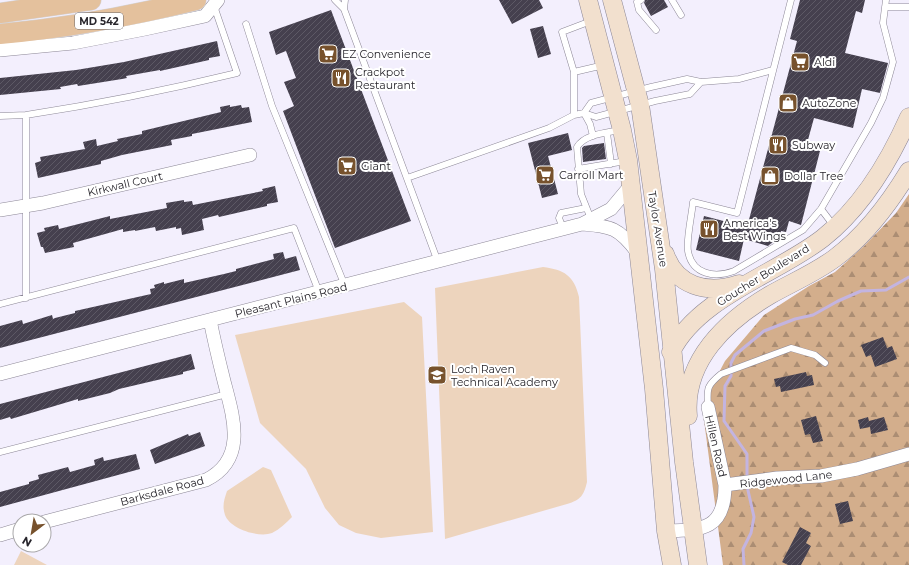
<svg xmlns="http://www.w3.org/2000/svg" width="909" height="565" font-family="Montserrat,sans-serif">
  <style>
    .green { fill: #edd4bd }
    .forest { fill: url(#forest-firs) }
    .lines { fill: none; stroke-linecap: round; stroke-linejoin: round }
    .stream { stroke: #c3b4e0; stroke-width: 3 }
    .building { fill: url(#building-hatch) }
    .service-casing { stroke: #8c8796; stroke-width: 7 }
    .minor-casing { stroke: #8c8796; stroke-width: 14 }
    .secondary-casing { stroke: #8c8796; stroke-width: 19 }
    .primary-casing { stroke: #d4d3d5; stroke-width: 21 }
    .service { stroke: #fff; stroke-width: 6 }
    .minor { stroke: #fff; stroke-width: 13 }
    .secondary { stroke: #f2e0ce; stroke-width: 18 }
    .primary { stroke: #e4c19d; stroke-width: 20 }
    .labels { text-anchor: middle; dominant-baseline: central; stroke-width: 4; stroke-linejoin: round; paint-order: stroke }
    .shield { fill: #fff; stroke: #68666b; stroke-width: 1 }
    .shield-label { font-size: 10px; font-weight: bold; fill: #27252b }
    .poi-label { font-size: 11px; fill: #27252b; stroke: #fff; text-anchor: start }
    .street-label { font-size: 11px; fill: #27252b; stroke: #fff }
  </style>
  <defs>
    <pattern id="forest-firs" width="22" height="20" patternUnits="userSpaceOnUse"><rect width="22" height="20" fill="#d3ae8c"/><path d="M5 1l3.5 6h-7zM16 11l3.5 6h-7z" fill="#ab8d73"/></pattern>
    <pattern id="building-hatch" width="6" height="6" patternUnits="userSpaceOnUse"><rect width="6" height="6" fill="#45404e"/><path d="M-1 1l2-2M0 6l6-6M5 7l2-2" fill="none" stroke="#5d5965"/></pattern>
  </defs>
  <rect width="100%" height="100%" fill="#f3effd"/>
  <!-- green -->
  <path class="green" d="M543,267C564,270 574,275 579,297L587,482C584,495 581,500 567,504L445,539L435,288Z
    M404,302L422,317L433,532L381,538L356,533L339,525L325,508L306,469L260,423L235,335Z
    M263,467L271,470L292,517C286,523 280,529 272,533C259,538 230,529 225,515C222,506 224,500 227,491Z
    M21,551L47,565H14Z"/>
  <!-- forest -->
  <path class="forest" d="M909,194V565H723L702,405L725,361L764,315L809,286L835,272L864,246L896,213Z"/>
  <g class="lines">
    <!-- stream -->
    <path class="stream" d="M747,478V454L724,421L725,386L731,376V363L735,355L764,331L795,319L813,315L838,301L861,291L886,290L909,277
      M744,565L743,549L751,533L754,517L747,486"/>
  </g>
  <!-- building -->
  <path class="building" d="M499,0H539L543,8L512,24Z
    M645,0H664L668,7L651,16L644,3Z
    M800,0H865L862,13L856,11L845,53L888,63L880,93L862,89L853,128L814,118L806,147L820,151L801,225L789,221L786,232L781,231L780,237L775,236L773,242L768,246L744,239L739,261L696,250L704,216L747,227L797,41L790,39Z
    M331,10L411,221L335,248L283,111L294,106L284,82L296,78L286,51L276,55L269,32Z
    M543,26L551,54L538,58L530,29Z
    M217,41L220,56L209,58V60L160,71V70L126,76L127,78L122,79L78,86L77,84L60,87L61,89L0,95V78L76,70L124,62Z
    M230,105V107L241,105L242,108L249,107L252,122L192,134V136L171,140L172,145L122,155L101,161V164L38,178L35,163L41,161L40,157L85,149L83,142L96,139L97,146L118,141L117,139L142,134V131L221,112L220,107Z
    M568,133L572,150L548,156L558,194L542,198L528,143Z
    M604,143L606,159L583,162L582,148L584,146Z
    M275,186L278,202L267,204V206L219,217L218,215L202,219L204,230L182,235L181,228L176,229V227L156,231L155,227L135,231V230L123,232V229L73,243L74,247L45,253L43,247H41L37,233L45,231L44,228L58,225L59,229L110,216V219L167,208L166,203L184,200V202L192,201L193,205L263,191L262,189Z
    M283,252L285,259L296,256L300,270L0,348V326L22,320L23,324L52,315L53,319L55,318L75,313V311L151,294L150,289L155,288L154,285L164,282V284L184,279V283L224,274L236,271V269L274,259L273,254Z
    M883,337L887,348L892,346L897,359L875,367L871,355L866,357L861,345Z
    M191,354L195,369L183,372V374L119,389L110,393L78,401V399L11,419L10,417L0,420V404Z
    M806,372L807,376L812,375L814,385L781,392L780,386L776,387L774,379Z
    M816,416L823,441L813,443L810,434L805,435L801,420Z
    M868,417L869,421L884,417L888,430L871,434L870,427L860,429L858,420Z
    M200,432L205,446L155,464L150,450L188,434L189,436Z
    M136,454L140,469L0,507V492L29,484V482L39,479L38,475L68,467L70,472L95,465L94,460L103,457L104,461Z
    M848,501L853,521L840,524L835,504Z
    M800,527L811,533L806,543L811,546L801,565H788L782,562Z"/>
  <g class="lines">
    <defs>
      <path id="service" d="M335,0L344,9L438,262
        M641,0L637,2L639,10L656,30
        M672,0L681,15
        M791,0L737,213L693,202C692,214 686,240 688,251C692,275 715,278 734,271L803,230L821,209L871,123L883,98L893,62L883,23L886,0
        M885,7H909
        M344,9L345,0
        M591,21L562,32L574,72L604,65
        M246,24L272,106L345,286
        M584,113L591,103L651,87L687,79L701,82L739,79L773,70
        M584,113L590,124L593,136
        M574,115V72
        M0,116L26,115
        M607,133L611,164
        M578,169L626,161
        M407,178L549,128L574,115L584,113L596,117L655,101L690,94L701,82
        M821,209L834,226
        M591,219L581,194L577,147C585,134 606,133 620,130
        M563,228L559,218L561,213L586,208
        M26,298V115C98,104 167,90 237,73L214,6
        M0,304L294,228L319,292
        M708,407C707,389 706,386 721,374L791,348L815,355L825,363
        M0,452L227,394"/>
      <path id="minor" d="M0,50L73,43L145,29L205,16L218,0
        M0,210L43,203L250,155
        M582,224L611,209L631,185
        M0,374L582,224C611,226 619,228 637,252
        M708,407L725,485
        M44,522L206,480C248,459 233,416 224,381C219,361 214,340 210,320
        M666,531C704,530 725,529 725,485L777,478L821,476L857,469L909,454
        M0,535L20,529"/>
      <path id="secondary" d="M588,0L622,130L628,160L654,389L666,531L672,565
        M612,0L640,105L664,269L684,462L698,565
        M665,254C676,286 707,295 739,284
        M671,352C698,297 777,274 823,238C862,207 889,162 909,117
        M688,416C683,361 726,321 770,295C791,283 815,273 835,258C866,235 889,204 909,171"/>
      <path id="primary" d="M0,13L91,0
        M0,34C66,28 132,16 196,0"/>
    </defs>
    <!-- service casing -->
    <use href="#service" class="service-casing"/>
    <!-- minor casing -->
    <use href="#minor" class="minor-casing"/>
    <!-- secondary casing -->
    <use href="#secondary" class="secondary-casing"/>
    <!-- primary casing -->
    <use href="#primary" class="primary-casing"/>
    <!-- service -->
    <use href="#service" class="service"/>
    <!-- minor -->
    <use href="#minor" class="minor"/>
    <!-- secondary -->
    <use href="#secondary" class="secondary"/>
    <!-- primary -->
    <use href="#primary" class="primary"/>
  </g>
  <!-- icons -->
  <defs>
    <symbol id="supermarket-square" viewBox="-11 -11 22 22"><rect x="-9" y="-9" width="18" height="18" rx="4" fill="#77522d" stroke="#fff"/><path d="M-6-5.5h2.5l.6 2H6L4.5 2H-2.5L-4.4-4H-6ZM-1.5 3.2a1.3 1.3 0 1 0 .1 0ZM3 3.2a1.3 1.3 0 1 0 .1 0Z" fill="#fff"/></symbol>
    <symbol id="restaurant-square" viewBox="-11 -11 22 22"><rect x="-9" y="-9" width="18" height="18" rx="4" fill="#77522d" stroke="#fff"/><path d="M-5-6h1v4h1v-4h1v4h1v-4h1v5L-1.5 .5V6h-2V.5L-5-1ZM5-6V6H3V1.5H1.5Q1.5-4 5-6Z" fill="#fff"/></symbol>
    <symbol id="shop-square" viewBox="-11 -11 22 22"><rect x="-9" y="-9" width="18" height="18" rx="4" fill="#77522d" stroke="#fff"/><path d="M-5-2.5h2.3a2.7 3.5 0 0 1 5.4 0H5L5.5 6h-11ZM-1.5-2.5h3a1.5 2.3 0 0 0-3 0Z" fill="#fff"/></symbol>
    <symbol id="school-square" viewBox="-11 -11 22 22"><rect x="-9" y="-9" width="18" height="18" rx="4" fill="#77522d" stroke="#fff"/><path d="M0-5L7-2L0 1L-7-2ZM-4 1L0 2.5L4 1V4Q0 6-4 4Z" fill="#fff"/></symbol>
  </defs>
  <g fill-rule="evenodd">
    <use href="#supermarket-square" x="317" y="43" width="22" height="22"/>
    <use href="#supermarket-square" x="789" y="51" width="22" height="22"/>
    <use href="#restaurant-square" x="330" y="67" width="22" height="22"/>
    <use href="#shop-square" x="777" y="92" width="22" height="22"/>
    <use href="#restaurant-square" x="767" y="134" width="22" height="22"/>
    <use href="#supermarket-square" x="336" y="155" width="22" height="22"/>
    <use href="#supermarket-square" x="534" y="164" width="22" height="22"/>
    <use href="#shop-square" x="759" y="165" width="22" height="22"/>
    <use href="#restaurant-square" x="698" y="218" width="22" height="22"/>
    <use href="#school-square" x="426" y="364" width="22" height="22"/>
  </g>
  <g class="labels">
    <!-- shield labels -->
    <rect class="shield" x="75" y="13" width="48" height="16" rx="3"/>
    <g class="shield-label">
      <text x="99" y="21">MD 542</text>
    </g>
    <!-- poi labels -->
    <g class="poi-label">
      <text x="342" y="54">EZ Convenience</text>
      <text x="814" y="62">Aldi</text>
      <text x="355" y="72">Crackpot<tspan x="355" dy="13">Restaurant</tspan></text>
      <text x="802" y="103">AutoZone</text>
      <text x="792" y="145">Subway</text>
      <text x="361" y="166">Giant</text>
      <text x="559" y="175">Carroll Mart</text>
      <text x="784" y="176">Dollar Tree</text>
      <text x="723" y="223">America's<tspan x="723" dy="13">Best Wings</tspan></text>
      <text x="451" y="369">Loch Raven<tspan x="451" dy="13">Technical Academy</tspan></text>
    </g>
    <!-- street labels -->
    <g class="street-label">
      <text transform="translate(125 184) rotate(-13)">Kirkwall Court</text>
      <text transform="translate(658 229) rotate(81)">Taylor Avenue</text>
      <text transform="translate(763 275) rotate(-32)">Goucher Boulevard</text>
      <text transform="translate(291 300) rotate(-14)">Pleasant Plains Road</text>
      <text transform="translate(716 446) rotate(77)">Hillen Road</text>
      <text transform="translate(786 479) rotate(-6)">Ridgewood Lane</text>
      <text transform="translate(162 491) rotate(-15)">Barksdale Road</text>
    </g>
  </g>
  <!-- north arrow -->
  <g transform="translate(32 533) rotate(211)"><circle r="19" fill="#ffffff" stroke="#a9a8aa"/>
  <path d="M0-3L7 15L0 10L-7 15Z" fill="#77522d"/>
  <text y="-6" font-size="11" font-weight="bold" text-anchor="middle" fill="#27252b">N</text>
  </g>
</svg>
